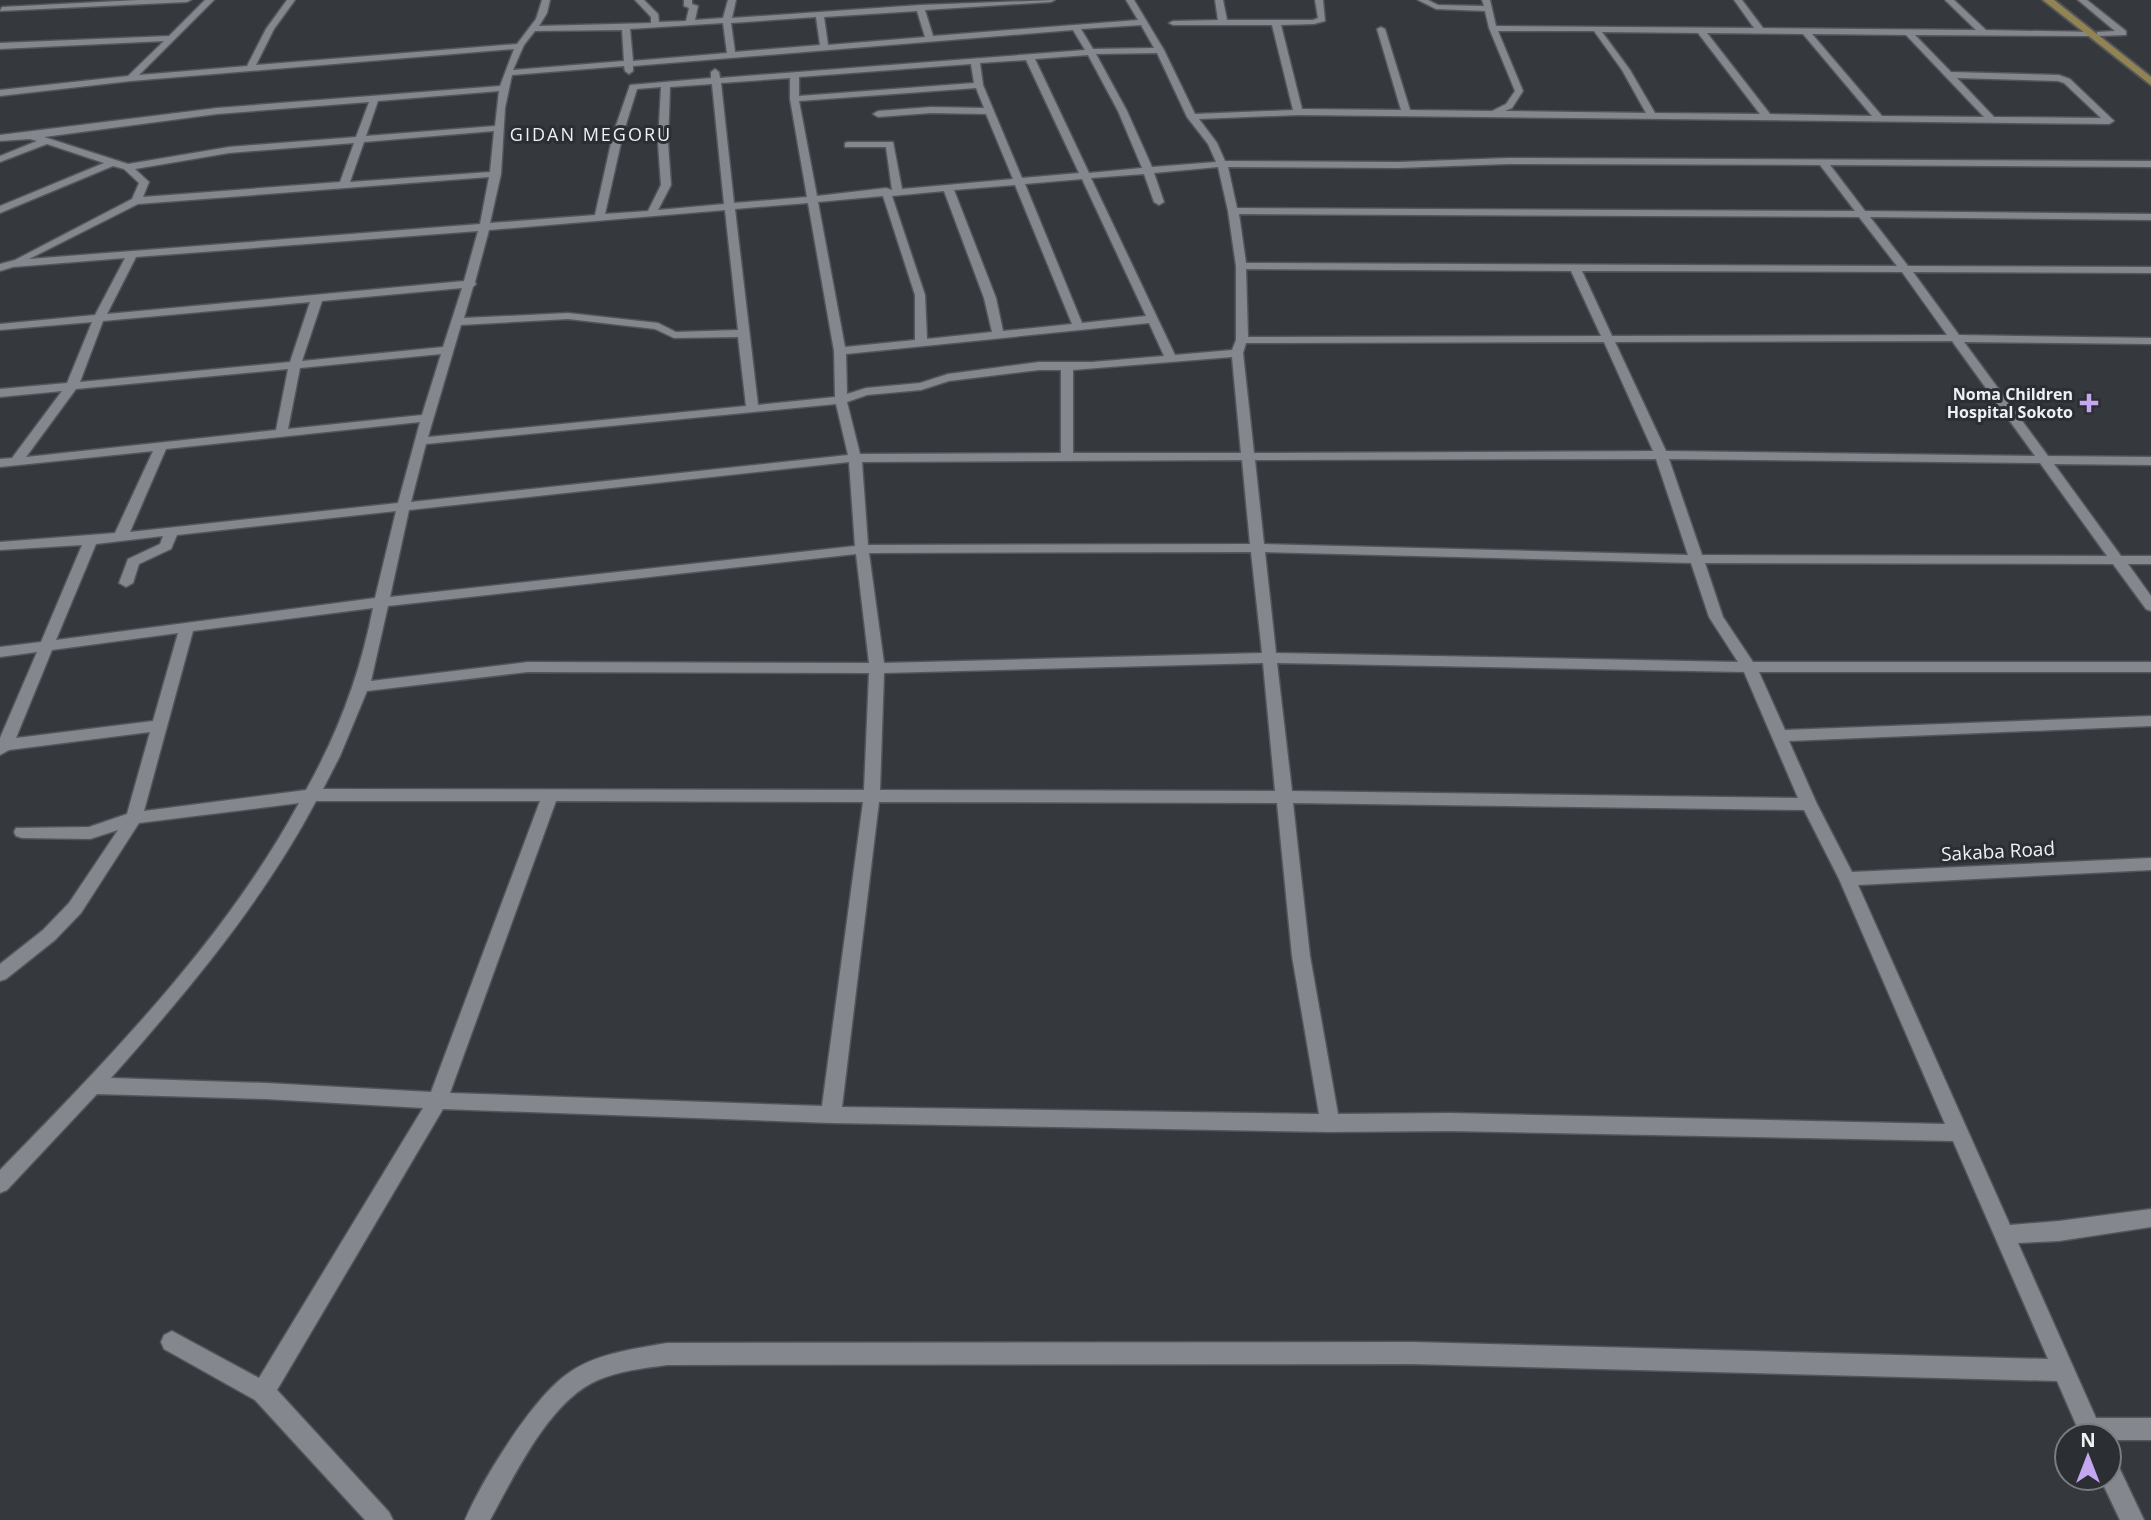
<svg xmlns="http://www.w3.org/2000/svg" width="2151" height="1520" font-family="'Open Sans',sans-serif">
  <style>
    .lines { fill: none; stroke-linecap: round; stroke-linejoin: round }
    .minor-casing { stroke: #53555a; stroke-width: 3 }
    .major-casing { stroke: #53555a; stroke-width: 4 }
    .minor { fill: #84878d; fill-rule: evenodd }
    .major { fill: #918452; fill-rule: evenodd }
    .poi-dot { fill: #c5a6f0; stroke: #2b2e33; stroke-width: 2.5 }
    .labels { text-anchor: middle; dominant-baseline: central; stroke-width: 6; stroke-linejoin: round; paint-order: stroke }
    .far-poi-label { font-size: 16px; font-weight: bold; fill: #eef0f3; stroke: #2b2e33; text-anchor: end }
    .far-neighbourhood-label { font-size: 18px; letter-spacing: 2px; fill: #eef0f3; stroke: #2b2e33 }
    .street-label { font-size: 19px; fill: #eef0f3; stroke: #2b2e33 }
  </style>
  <rect width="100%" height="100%" fill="#35383d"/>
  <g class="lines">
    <defs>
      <path id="minor" d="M138,0H191L187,2L0,11L2,7Z
        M205,0H214L139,75L247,66L266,29L287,0H295L274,29L256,65L517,44L536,19L542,0H550L547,13L539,26L651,23V17L635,0H644L658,14L659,22L686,21L689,8L684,6V0H692V4L698,6L695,20L723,18L728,0H736L732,18L920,5L1055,0L1051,2L925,10L933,36L1138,20L1126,0H1134L1164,50L1195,114L1293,110L1272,25H1173L1169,23L1173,21L1218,20L1215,0H1223L1227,20H1313L1318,18L1315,0H1323L1325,21L1314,24L1281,25L1302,109L1401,110L1377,29L1381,27L1385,29L1410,110L1492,111L1506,104L1515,91L1489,28L1485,11L1436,9L1418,0H1428L1438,5L1484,6L1482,0H1490L1496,26L1754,28L1734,0H1742L1763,28L1976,30L1945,0H1954L1986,30L2094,32V36H2091L1915,35L1951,72L2059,75L2070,79L2112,119L2114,121L2109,124L1298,115L1199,119L1217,143L1225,161L1398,162L1508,158L2151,161V167L1830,165L1865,211L2151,214V220L1870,217L1908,266L2151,267V273L1913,272L1959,335L2151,338V344L1964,342L2048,456L2151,457V465L2054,464L2121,556H2151V564H2128L2151,596V611L2146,609L2113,564L1705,563L1723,617L1753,662H2151V672H1759L1785,730L2151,716V726L1789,741L1817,804L1852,872L2151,858V870L1858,885L2010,1225L2059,1221L2151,1209V1227L2059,1241L2018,1243L2096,1418H2151V1440H2109V1436H2081L2057,1381L1412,1364L667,1365C644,1368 620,1371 598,1380C549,1401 515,1475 490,1520H465C482,1480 534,1395 570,1372C598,1353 634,1349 667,1343L1412,1342L2048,1359L1953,1141L1450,1131L1330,1132L831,1123L443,1109L277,1390L389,1512L393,1520H365L255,1400L164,1349L161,1342L164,1335L172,1331L259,1378L423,1108L266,1099L97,1094L7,1190L0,1193V1170C109,1058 224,941 299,803L139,823L81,913L55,940L6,979L0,981V964L43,930L69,903L118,830L90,839L22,838L16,836L14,832L16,828L89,827L127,814L150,732L9,750L0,755V738L37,652L0,657V647L41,642L82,545L0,550V542L115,533L153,451L0,467V459L12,458L62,391L0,397V389L67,383L92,322L0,330V324L95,315L125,258L13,267L0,271V264L15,260L132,199L139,183L124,169L113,166L0,213V206L104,163L47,144L0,162V156L37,141L30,139L0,141V135L217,108L500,86L514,49L131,81L0,96V90L128,76L164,41L0,49V43L169,36ZM917,11L925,37L828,45L824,17ZM816,17L820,45L735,52L731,23ZM723,23L727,53L633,61L630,29ZM1141,25L1154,48L1093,49L1081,29ZM622,30L624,61L513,70L524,45L535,31ZM1073,30L1085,50L720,78L719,72L715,69L711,72V78L630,85L613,134L595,215L490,223L501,174L505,108L512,75L624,66L625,71L629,74L633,71V66ZM1498,31H1594L1622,70L1646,113L1505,111L1512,108L1523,91ZM1602,32L1698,33L1760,114L1655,113L1630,70ZM1707,33L1803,34L1872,116L1770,114ZM1812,34L1906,35L1984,117L1882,116ZM1157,53L1187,117L1208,144L1216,162L1152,167L1127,111L1096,54ZM1088,55L1118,111L1142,168L1089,173L1035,59ZM1026,60L1079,173L1022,178L983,85L980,63ZM971,64L974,83L799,96V77ZM790,78V99L807,197L734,203L721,83ZM1957,78L2058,81L2064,83L2101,118L1994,117ZM712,84L724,204L658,210L671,185L668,143L670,87ZM661,87L658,143L661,185L648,211L605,214L623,134L637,89ZM976,88L984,108L931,107L878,111L873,114L878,117L931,113L986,114L1013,179L902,189L893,142H848L845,143V147H886L892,190L886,188L817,196L799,101ZM499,91L495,126L366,136L378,101ZM369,102L356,137L229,147L128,164L44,137L217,114ZM494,131L490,172L350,182L364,142ZM354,143L340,182L143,197L149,182L135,169L229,153ZM1508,164L1820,165L1855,211L1237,208L1228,167L1398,168ZM1218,167L1228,211L1236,266V340L1232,350L1175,355L1091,178L1144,174L1154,202L1159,205L1164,202L1154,173ZM489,177L480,224L29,259L138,204ZM1082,179L1146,316L1082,323L1025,184ZM1015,185L1072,324L1003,331L996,298L954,190ZM944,191L984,298L992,332L927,339L925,295L892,196ZM883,196L915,295V340L845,347L818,202ZM808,203L834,351L835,397L758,405L735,209ZM725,210L738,330L676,332L658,323L568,313L464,318L473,287L476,284L475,282L489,230ZM1239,214L1859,217L1897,266L1246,263ZM478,231L464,281L107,314L136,257ZM1246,269L1571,271L1601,336L1248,337ZM1582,271L1902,272L1947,335L1612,336ZM462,288L443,347L302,361L322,301ZM310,302L290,362L80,382L103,321ZM568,319L655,329L674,338L738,337L746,406L428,437L461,325ZM1149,323L1164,356L1092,362H1039L948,374L920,383L866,388L847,394L846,354ZM1952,341L2035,456L1666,451L1615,342ZM1604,342L1653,451L1254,453L1243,353L1246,343ZM441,354L422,415L288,429L300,368ZM1232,357L1241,453H1073V370ZM288,369L276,430L26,457L76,389ZM1039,370H1061V453L860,454L847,402L867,395L921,390L949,381ZM836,404L848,455L411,502L426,444ZM420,422L398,503L130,532L166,449ZM1656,459L1688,555L1264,544L1255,460ZM1669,459L2040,463L2107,556L1702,555ZM1242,460L1250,544L868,545L862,462ZM849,462L855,546L390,597L409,510ZM396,511L375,598L56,640L96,544L163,536L160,544L128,559L119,583L126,587L133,583L139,564L171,549L177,535ZM1251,552L1262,653L884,663L869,553ZM1265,552L1691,563L1709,617L1738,662L1276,653ZM856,554L869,663L528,662L371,681L388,606ZM373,608C360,674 339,731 306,790L144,811L193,631ZM178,633L153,721L16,738L52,650ZM1263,663L1275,791L880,790L884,673ZM1277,663L1744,672L1798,798L1292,791ZM528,672L869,673L864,790L323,789L340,756L367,691ZM316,801H540L431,1092L266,1083L111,1078C187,992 262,903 316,801ZM556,801L863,802L822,1106L450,1093ZM879,802L1277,803L1292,956L1319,1114L842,1107ZM1293,803L1804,810L1839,879L1945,1124L1450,1113L1338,1114L1310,956Z
        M2078,0H2087L2126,31V35L2097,36V32L2115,31Z
        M2109,1459L2117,1463L2144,1520H2120L2100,1478H2109Z"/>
      <path id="major" d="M2043,0H2054L2151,77V85Z"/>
    </defs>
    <!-- minor casing -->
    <use href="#minor" class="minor-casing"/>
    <!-- major casing -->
    <use href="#major" class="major-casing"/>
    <!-- minor -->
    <use href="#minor" class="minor"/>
    <!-- major -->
    <use href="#major" class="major"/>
  </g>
  <!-- markers -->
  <path class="poi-dot" d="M2085.5 392.5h7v7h7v7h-7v7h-7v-7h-7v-7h7z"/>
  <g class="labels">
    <!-- far-poi labels -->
    <g class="far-poi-label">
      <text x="2073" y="394">Noma Children<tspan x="2073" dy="18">Hospital Sokoto</tspan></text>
    </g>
    <!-- far-neighbourhood labels -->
    <g class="far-neighbourhood-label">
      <text x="591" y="134">GIDAN MEGORU</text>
    </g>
    <!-- street labels -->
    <g class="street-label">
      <text transform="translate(1998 851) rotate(-3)">Sakaba Road</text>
    </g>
  </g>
  <!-- north arrow -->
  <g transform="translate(2088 1457)"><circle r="33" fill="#2b2e33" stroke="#797c80" stroke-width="2"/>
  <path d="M0-5L12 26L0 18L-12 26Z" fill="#c5a6f0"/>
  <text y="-10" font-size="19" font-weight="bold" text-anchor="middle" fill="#eef0f3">N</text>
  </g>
</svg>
